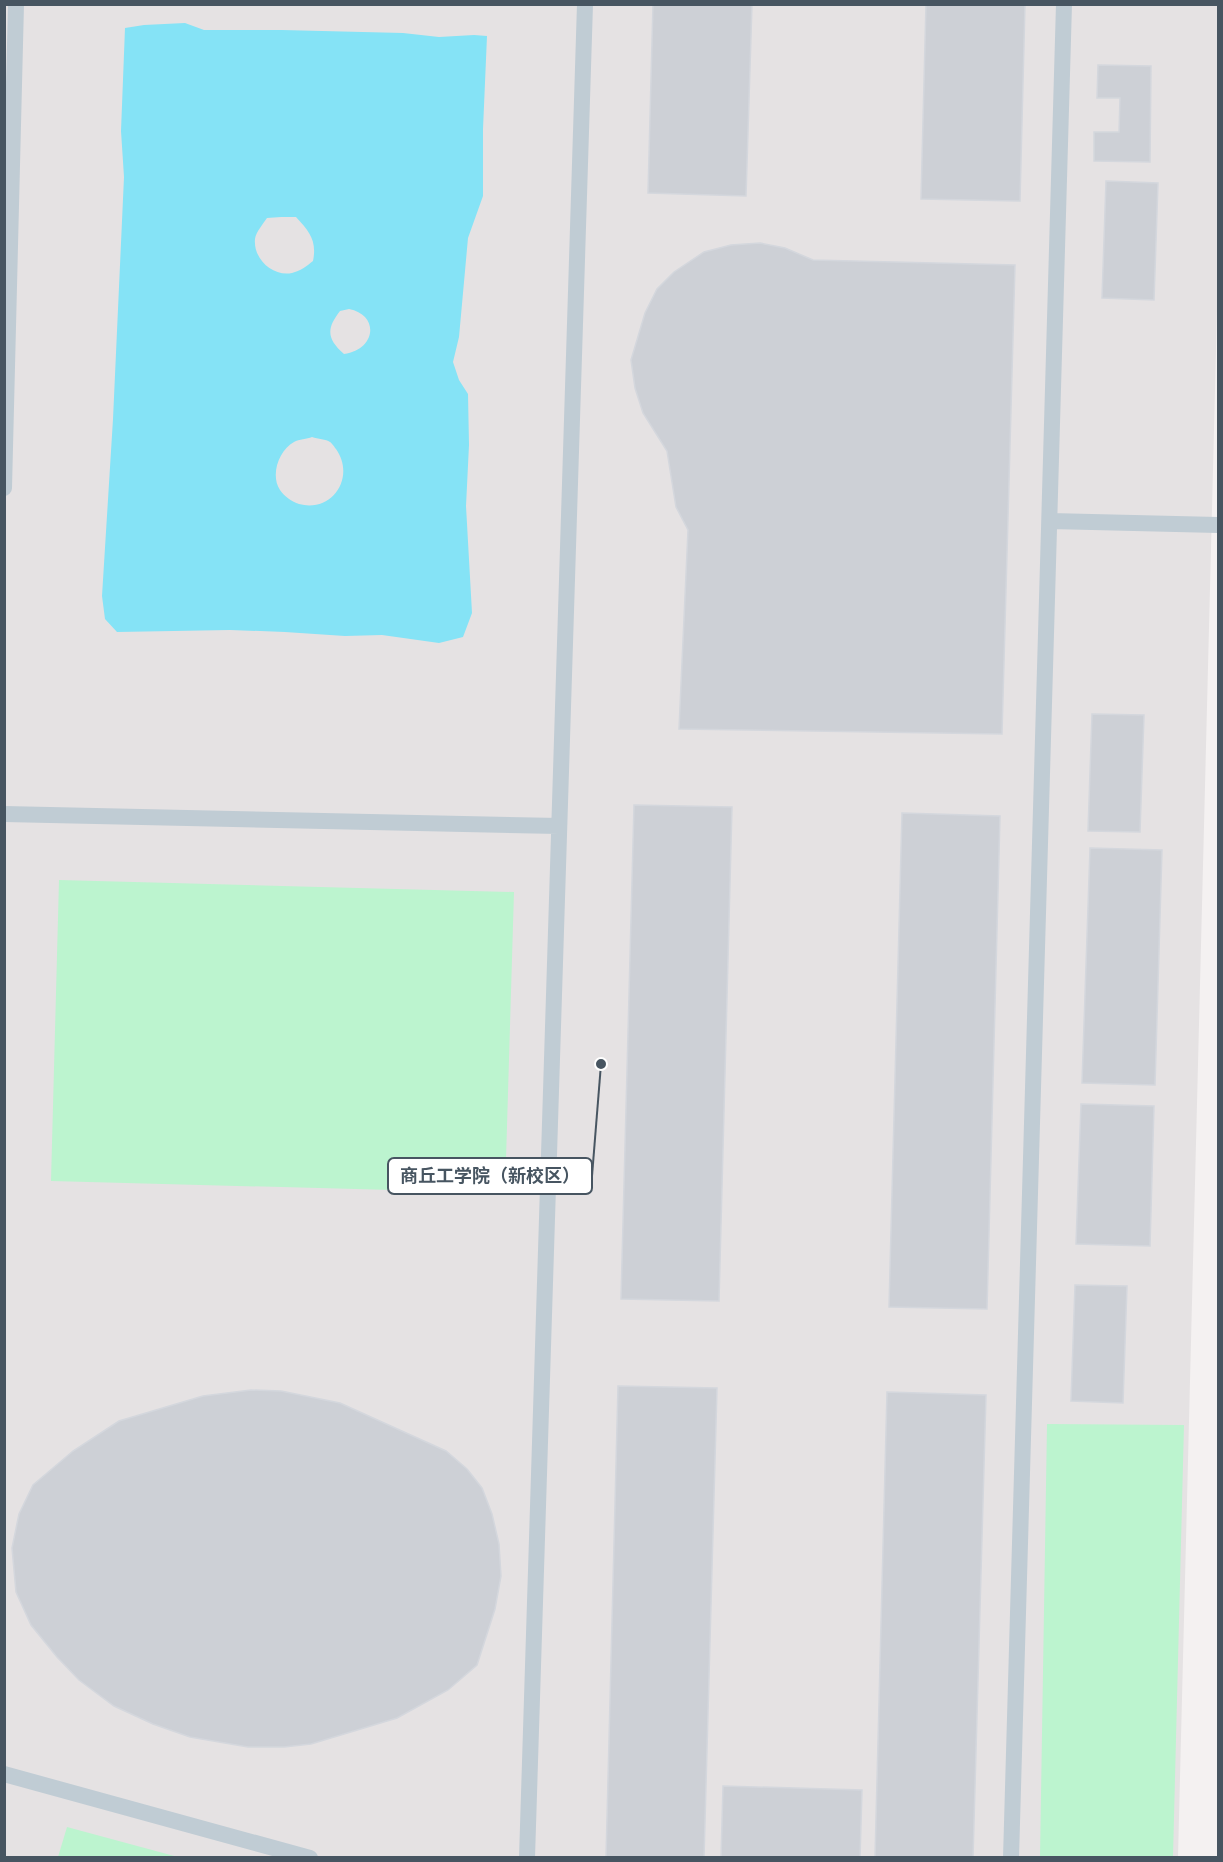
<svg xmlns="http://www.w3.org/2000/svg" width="1223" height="1862" font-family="Manrope,'Noto Sans SC',sans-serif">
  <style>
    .education { fill: #e5e2e3 }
    .green { fill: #bcf4cf }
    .water { fill: #85e3f6; fill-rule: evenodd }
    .building { fill: #cdd0d6; stroke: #d4d7dd; stroke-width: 1.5 }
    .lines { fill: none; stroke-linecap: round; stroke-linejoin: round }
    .service { stroke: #c0ccd4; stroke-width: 16 }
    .leader { fill: none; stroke: #475561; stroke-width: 2 }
    .callout-dot { fill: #475561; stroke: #fff; stroke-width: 2 }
    .callout { fill: #fff; stroke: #475561; stroke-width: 2 }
    .callout-label { font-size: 18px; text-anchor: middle; font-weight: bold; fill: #475561 }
  </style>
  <rect width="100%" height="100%" fill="#f4f1f1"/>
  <!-- education -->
  <path class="education" d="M5,5H1218V271L1178,1857L5,1858Z"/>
  <!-- green -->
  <path class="green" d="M59,880L514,892L505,1193L51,1181Z
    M1047,1424L1184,1425L1173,1857H1040Z
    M67,1827L178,1857H58Z"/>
  <!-- water -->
  <path class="water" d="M185,23L204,30H282L403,33L439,37L474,35L487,36L483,129V196L468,238L459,337L453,362L459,380L468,394L469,445L466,506L472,613L463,637L439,643L382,635L345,636L285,632L230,630L117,632L105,619L102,596L113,419L124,177L121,131L125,28L144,25ZM281,217H296C310,232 317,241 313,261C307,266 300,271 292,273C273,277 253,259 255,239C256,232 263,224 267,218ZM349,309C380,315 376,350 344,354C327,339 326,329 340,311ZM312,437C318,439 326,439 330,442C332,443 335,448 336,449C356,477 332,513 299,504C292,502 284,496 280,490C270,475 279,450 294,442C299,439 307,439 312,437Z"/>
  <!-- building -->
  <path class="building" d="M653,4H752L746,196L648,193Z
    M926,4H1025L1020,201L921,199Z
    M1098,65L1151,66L1150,162L1094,161V132H1119L1120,98H1097Z
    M1106,181L1158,183L1154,300L1102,298Z
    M760,243L785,248L813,260L1015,265L1002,734L679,729L688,530L676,507L667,451L643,413L635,388L631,360L645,313L657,289L674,272L704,252L731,245Z
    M1092,714L1144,715L1140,832L1088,831Z
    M634,805L732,807L719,1301L621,1299Z
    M902,813L1000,816L987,1309L889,1307Z
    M1090,848L1162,850L1155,1085L1082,1083Z
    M1081,1104L1154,1106L1150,1246L1076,1244Z
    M1075,1285L1127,1286L1123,1403L1071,1401Z
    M618,1386L717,1388L704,1858H606Z
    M251,1390L281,1391L340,1403L446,1451L467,1469L482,1488L492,1514L499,1544L501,1576L495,1609L477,1665L448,1690L397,1718L311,1744L284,1747H248L190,1737L153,1724L114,1706L79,1680L57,1657L31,1625L16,1592L12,1548L19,1514L33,1485L73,1451L119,1421L203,1396Z
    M887,1392L986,1395L973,1858H875Z
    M723,1786L862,1790L860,1858H721Z"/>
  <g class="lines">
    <!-- service -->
    <path class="service" d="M4,488L16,4
      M1050,521L1218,525
      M4,814L559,826
      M4,1774L310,1858
      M527,1858L585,4
      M1011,1858L1064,4"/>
  </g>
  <!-- callouts -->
  <path class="leader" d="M601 1064L592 1176"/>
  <circle class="callout-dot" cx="601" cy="1064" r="6"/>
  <rect class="callout" x="388" y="1158" width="204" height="36" rx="6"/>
  <g class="callout-label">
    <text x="490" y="1182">商丘工学院（新校区）</text>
  </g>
  <!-- border -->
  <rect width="1223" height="1862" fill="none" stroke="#475561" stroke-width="12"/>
</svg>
